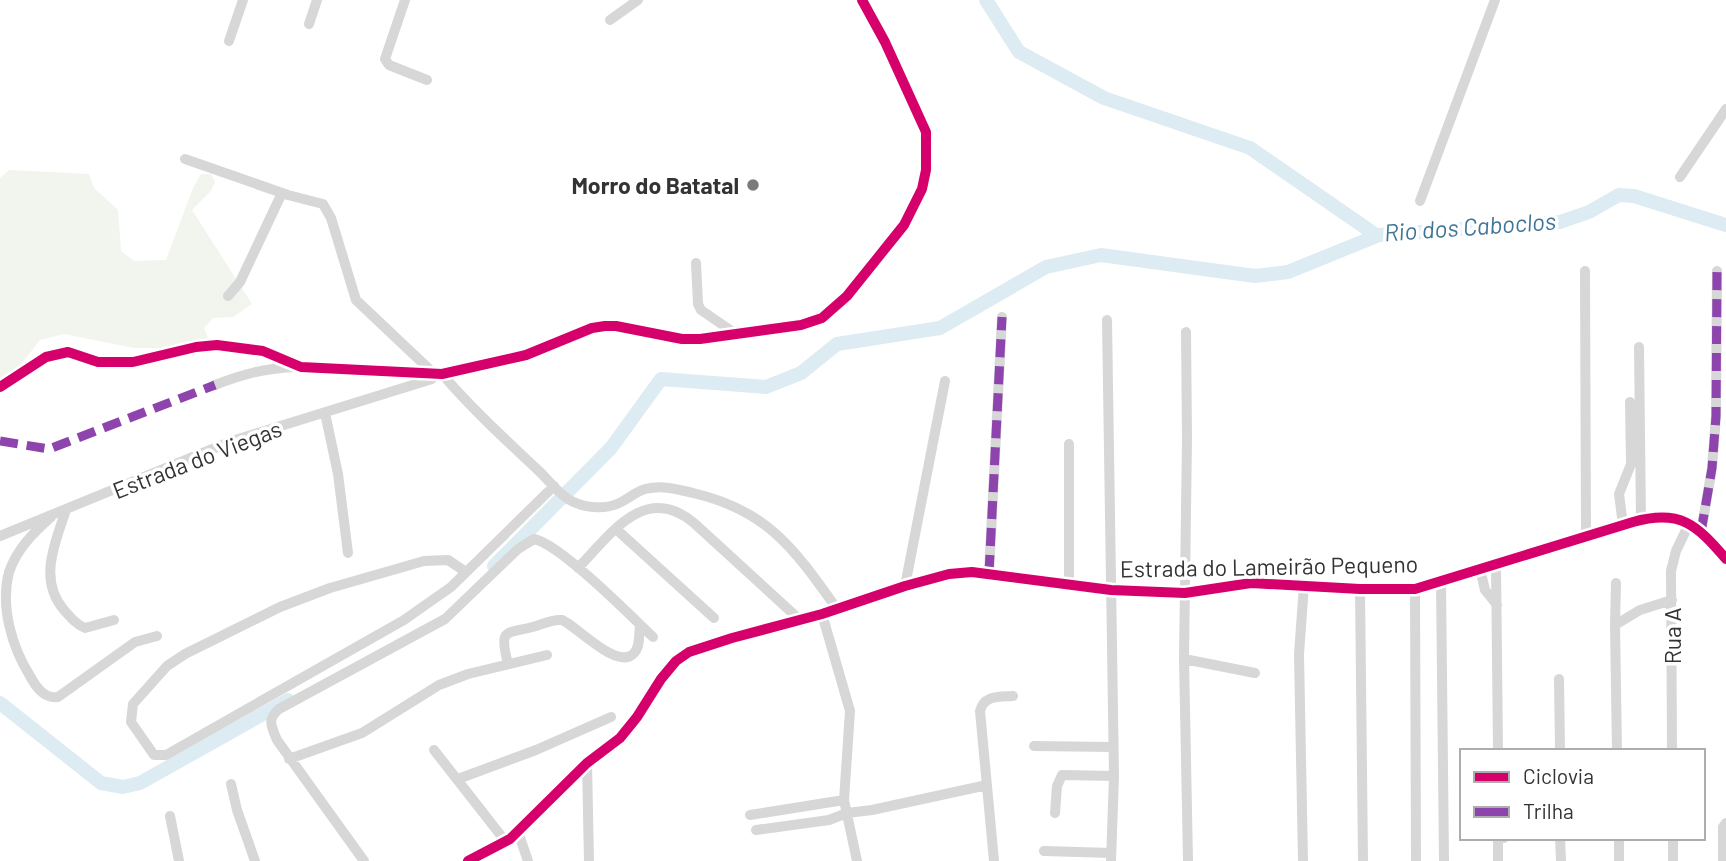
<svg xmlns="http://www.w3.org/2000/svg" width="1726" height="861" font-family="Barlow,sans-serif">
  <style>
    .green { fill: #f1f5ed }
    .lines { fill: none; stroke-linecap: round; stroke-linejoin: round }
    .river { stroke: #ddebf3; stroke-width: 14 }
    .minor { stroke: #d7d7d7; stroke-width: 10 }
    .quiet { stroke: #8e44ad; stroke-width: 9; stroke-dasharray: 18 9; stroke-linecap: butt }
    .cycleway-casing { stroke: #fff; stroke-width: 15 }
    .cycleway { stroke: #d6006c; stroke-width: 10 }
    .poi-dot { fill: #7a7a7a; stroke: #fff; stroke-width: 2.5 }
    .labels { text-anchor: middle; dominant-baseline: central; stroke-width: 7; stroke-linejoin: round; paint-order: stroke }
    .poi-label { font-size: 23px; font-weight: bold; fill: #333; stroke: #fff; text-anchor: end }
    .street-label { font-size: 23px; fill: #333; stroke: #fff }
    .water-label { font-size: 24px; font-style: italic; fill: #3f7597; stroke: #fff }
  </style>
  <rect width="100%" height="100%" fill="#fff"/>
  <!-- green -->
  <path class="green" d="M9,170L89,174L94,188L118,210L121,251L134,261L166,260L193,188L201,174H211L215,182L211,191L192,210L252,304L233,317L213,318L204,328L208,338L168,348H134L64,334L40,340L18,368L0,380V178Z"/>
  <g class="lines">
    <!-- river -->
    <path class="river" d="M986,0L1019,52L1104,98L1250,148L1376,235
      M494,566L611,448L661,379L766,387L801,373L837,344L940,328L1046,267L1101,255L1255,276L1288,272L1379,235L1560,222L1589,212L1619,195L1634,196L1726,225
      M0,703L101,783L123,787L140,783L288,700"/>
    <!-- minor -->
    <path class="minor" d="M405,0L385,59L389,65L427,80
      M610,20L638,0
      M309,24L317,0
      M229,41L243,0
      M1680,177L1726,109
      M1420,201L1495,0
      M696,263L698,304L701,310L736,334
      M1585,271L1586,537
      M228,296L240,282L282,193
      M1107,320L1114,776L1111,861
      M1186,332L1187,438L1184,659L1188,861
      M1639,347L1641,520
      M442,374C472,409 506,440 540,472C550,482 562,498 576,503C588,508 605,509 617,504C627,500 635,492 645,489C662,485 677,489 693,493C768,510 795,550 837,609
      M215,385C243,374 266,368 296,367
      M0,387L46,357L68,352L98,362H133L196,347L217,345L263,351L301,367L442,374L526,355L592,328L605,326H616L682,339H700L801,325L822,318L847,296L904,225L922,189L926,170V132L885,42L862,0
      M325,413L338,474L348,553
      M66,510C55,543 38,580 64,610C71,618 76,624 85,628L114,620
      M51,517C33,533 17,549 9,572C0,607 12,647 30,676C36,687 44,699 58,697L135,642L157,636
      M1623,525L1619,494L1631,464L1630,402
      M616,529L714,618
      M1701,532L1712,468L1716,416L1717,271
      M0,536L232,441L432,379L434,374L428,368L356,300L331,218L323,204L288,195L185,159
      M1496,564L1498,751
      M578,568C611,534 645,482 694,523L800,620
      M1480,569L1485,590L1497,605
      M466,572L448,560L424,561L330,588L280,607L185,654L167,666L133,704L131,722L154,755H166L404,620L451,587L554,486
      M989,573L1002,317
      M1441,582L1444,861
      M1069,584V444
      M905,586L945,381
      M1360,589L1363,861
      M1415,589L1416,861
      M822,614L850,711L844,800L857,861
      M1615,625L1616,583
      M1184,659L1255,673
      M508,664C498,625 507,635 536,626C545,623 553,619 562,620C577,626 619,673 635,652C640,646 639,633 640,625
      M1559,679L1560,751
      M1034,746L1113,747
      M434,750L506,842
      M1617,751L1615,625L1640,610L1672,600
      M1672,751L1671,571L1676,551L1689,524
      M289,759L362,733L439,685L468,674L547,655
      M587,763L589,861
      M458,779L536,750L611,717
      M231,784L237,810L255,861
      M1055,813L1057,786L1062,775L1114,776
      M750,815L844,800
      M170,816L179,861
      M756,830L829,820L847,813L872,810L987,785
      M518,832L528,861
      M1560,838L1561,861
      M1673,838V861
      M1044,851L1111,853
      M364,861L277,740C271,726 267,719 279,709L445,619L518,549L534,539C560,544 631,616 653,637
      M468,861L510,839L587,763L620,738L637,717L661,679L676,661L689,652L732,638L822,614L905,586L949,574L972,572L1111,590L1185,593L1251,583L1360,589H1415L1633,522C1680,509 1696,524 1726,559
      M994,861L980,711C984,695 999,697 1013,696
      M1303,861L1299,654L1304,585
      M1498,861V838H1504
      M1619,861V838
      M1723,861V827L1726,823"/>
    <!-- quiet -->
    <path class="quiet" d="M0,441L49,449L215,385
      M1701,532L1712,468L1716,416L1717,271
      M989,573L1002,317"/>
    <defs>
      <path id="cycleway" d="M0,387L46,357L68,352L98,362H133L196,347L217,345L263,351L301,367L442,374L526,355L592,328L605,326H616L682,339H700L801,325L822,318L847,296L904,225L922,189L926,170V132L885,42L862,0
        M468,861L510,839L587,763L620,738L637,717L661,679L676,661L689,652L732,638L822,614L905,586L949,574L972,572L1111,590L1185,593L1251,583L1360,589H1415L1633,522C1680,509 1696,524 1726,559"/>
    </defs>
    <!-- cycleway casing -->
    <use href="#cycleway" class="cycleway-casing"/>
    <!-- cycleway -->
    <use href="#cycleway" class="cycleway"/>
  </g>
  <!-- markers -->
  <circle class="poi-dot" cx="753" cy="185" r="7"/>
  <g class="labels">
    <!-- poi labels -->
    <g class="poi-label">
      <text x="739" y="185">Morro do Batatal</text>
    </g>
    <!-- street labels -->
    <g class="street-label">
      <text transform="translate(197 459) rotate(-21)">Estrada do Viegas</text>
      <text transform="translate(1269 566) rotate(-1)">Estrada do Lameirão Pequeno</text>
      <text transform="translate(1672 636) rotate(-90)">Rua A</text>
    </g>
    <!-- water labels -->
    <g class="water-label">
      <text transform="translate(1470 226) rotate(-4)">Rio dos Caboclos</text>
    </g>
  </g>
  <!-- legend -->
  <rect x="1460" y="749" width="245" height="91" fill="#ffffff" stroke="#adadad" stroke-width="2"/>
  <rect x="1474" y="772" width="35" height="10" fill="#d6006c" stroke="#adadad" stroke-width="2"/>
  <text x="1523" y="784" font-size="21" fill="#333333">Ciclovia</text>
  <rect x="1474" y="807" width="35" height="10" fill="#8e44ad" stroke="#adadad" stroke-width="2"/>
  <text x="1523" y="819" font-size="21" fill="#333333">Trilha</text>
</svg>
